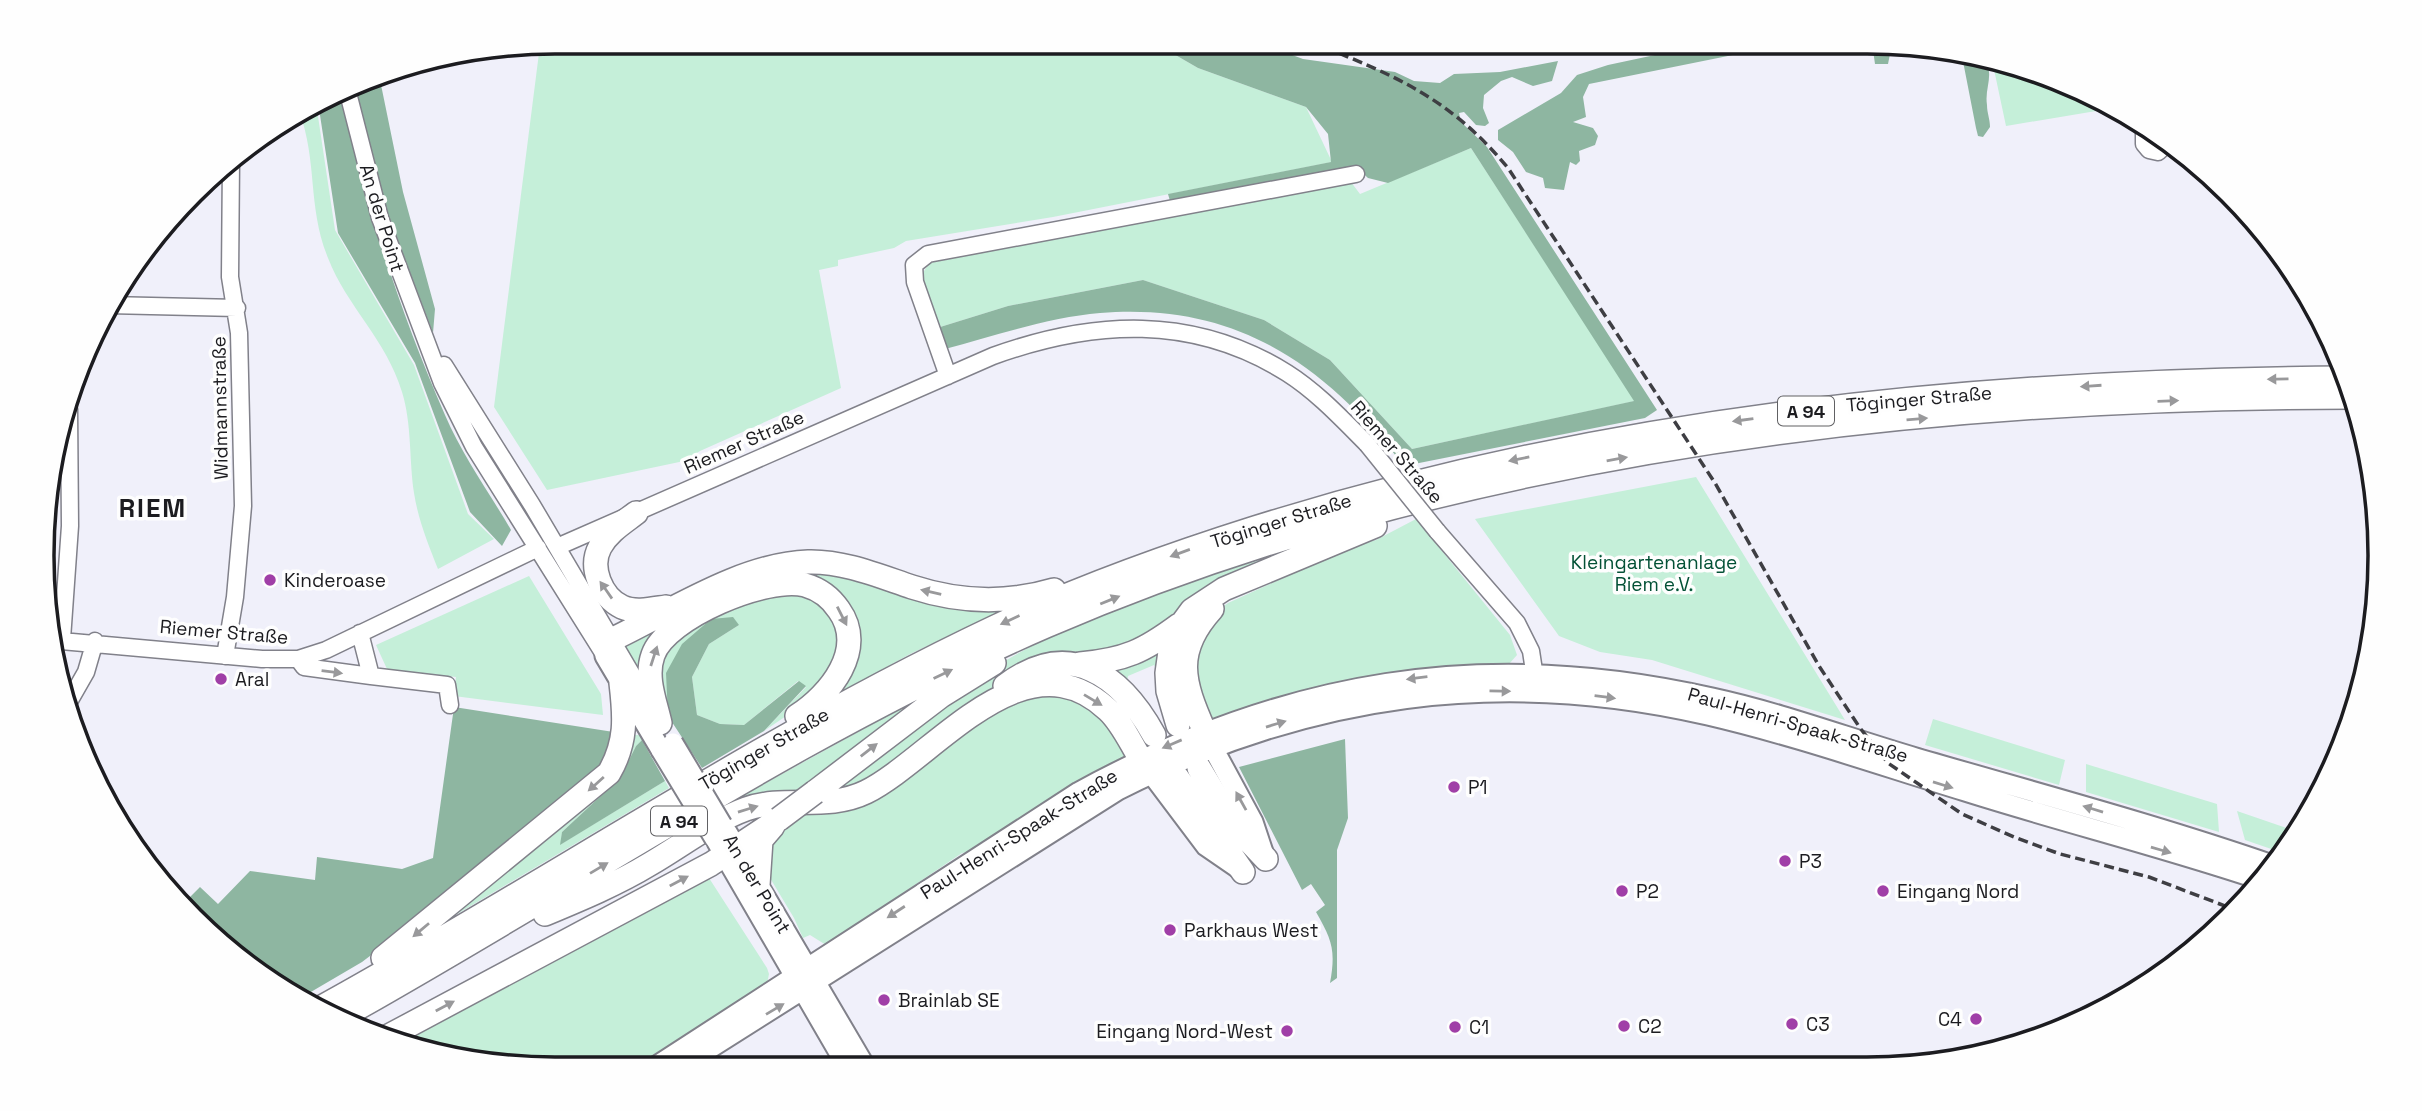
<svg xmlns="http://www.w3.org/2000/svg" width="2422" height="1111" font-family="'Space Grotesk',sans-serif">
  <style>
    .green { fill: #c5efd9 }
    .forest { fill: #8eb6a1 }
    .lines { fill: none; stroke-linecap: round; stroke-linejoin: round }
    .minor-casing { stroke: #81818a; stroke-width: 19 }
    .major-casing { stroke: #81818a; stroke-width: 23 }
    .highway-casing { stroke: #81818a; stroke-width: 26 }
    .minor { stroke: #fff; stroke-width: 16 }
    .major { stroke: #fff; stroke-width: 19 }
    .highway { stroke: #fff; stroke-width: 23 }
    .rail { stroke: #3e3e43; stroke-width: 3.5; stroke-dasharray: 10 5; stroke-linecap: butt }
    .minor-bridge-casing { stroke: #81818a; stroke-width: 19; stroke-linecap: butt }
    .major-bridge-casing { stroke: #81818a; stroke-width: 23; stroke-linecap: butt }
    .highway-bridge-casing { stroke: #81818a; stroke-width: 26; stroke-linecap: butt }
    .minor-bridge { stroke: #fff; stroke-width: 16 }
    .major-bridge { stroke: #fff; stroke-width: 19 }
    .highway-bridge { stroke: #fff; stroke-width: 23 }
    .oneway { fill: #99999b }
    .poi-dot { fill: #a03fa7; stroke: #fefefe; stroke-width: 2.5 }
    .labels { text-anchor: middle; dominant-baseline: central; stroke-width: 7; stroke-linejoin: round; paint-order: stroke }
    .shield { fill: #fefefe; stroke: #606063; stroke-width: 2 }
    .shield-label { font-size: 18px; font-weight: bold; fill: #1c1c20 }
    .street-label { font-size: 19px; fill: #1c1c20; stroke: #fefefe }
    .park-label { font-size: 19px; fill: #035136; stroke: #fefefe }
    .poi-label { font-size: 19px; fill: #1c1c20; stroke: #fefefe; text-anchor: start }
    .district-label { font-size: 26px; font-weight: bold; letter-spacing: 2px; fill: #1c1c20; stroke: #fefefe }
    .rim { fill: none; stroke: #1c1c20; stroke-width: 3.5 }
  </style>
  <rect width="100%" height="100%" fill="#f0f0fa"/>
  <!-- green -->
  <path class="green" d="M556,42H1153L1198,68L1306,107L1332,162L1053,217L906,241L894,248L838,260V266L819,270L841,388L700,451L684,461L547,490L494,407L540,45Z
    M1992,60L2063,81L2114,108L2006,126Z
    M316,103L335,230L414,365L468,514L494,539L438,569C428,544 418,519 414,493C409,460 412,424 402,392C386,339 347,307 328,258C307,206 318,162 299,111Z
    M1471,148L1635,401L1412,449L1330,360L1264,320L1143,280L1008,306L937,328L921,276L929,263L1351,182L1360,194Z
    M1696,477L1845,720L1652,660L1600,652L1559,636L1475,519Z
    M1416,519L1510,635L1517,655L1509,664L1214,720L1205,713L1190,671L1215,612L1228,603L1356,545L1376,540Z
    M1322,541L1174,620L1142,645L1006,679L868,784L823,795C881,750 939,699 1003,662C1100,605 1215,574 1322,541Z
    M819,569C890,580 944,608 1019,603L910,654L831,698C842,684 853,668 856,650C861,626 840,587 816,580C803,575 787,575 773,577C737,590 663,614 648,652C643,663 646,678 646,690L622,646L628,639C690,610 750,573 819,569Z
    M529,576L601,694L603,715L454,696L456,677L387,669L376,645Z
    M772,590L821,598L841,630L834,673L795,710L764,731L806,687L798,681L744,725L720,724L697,715L692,677L709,644L739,625L711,619L668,716L657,684L658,654L712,614L722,615L733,605Z
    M1167,640L1160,676L1154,665L1128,676L1127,682L1103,666Z
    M954,679L790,798L727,811L724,806Z
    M1056,691L1090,704L1126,747L1123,761L976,851L962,853L826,945L810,935L803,938L794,918L767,873L768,840L801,815L829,812L1023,694Z
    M1933,719L2065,760L2059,785L1925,745Z
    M629,735H639L642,740L636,746L620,778L562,832L561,844L665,781L669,788L432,929Z
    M2086,764L2217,804L2219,832L2086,792Z
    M2237,811L2295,831L2283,853L2245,840Z
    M709,878L767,968L769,974L766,989L634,1069H555L455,1059L402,1043L511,979Z"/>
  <!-- forest -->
  <path class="forest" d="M1153,42H1257L1303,59L1395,72L1414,81L1440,83L1454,74L1500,72L1558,61L1552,81L1533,86L1512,77L1501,81L1484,95L1483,108L1489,123L1485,126L1476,125L1464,112L1459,113L1461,122L1487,147L1657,410L1645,418L1404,466C1324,364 1236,302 1100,313C1050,317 994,336 945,349L937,328L1008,306L1143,280L1264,320L1330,360L1412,449L1634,401L1471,148L1388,183L1368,178L1356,167L1170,201L1168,194L1331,162L1328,134L1306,107L1198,68Z
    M1716,42H1798L1589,84L1583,97L1586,117L1573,122L1593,128L1598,136L1595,145L1579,151L1580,161L1576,165L1570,162L1564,190L1545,188L1543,178L1526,172L1513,152L1498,140V130L1561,93L1577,75L1608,65Z
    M1872,43L1892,44L1888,64H1875Z
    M1961,51L1981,56C1997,72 1984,86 1987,105C1987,113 1990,119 1990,127L1983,137L1978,136L1976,128Z
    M379,75L403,192L435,309L433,333L381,196L355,86Z
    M340,92C365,203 399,310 445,415C462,455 489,492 511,530L502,546L470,512L415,363L338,233L318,102Z
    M733,617L739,625L709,644L692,677L697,715L720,724L744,725L799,681L806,686L764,731L702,768L668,716L666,673L682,644L711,619Z
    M454,707L620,733L599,770L436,906L362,962L304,996L217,942L185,902L200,887L218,904L250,871L315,880L317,857L402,869L433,858Z
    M1345,739L1348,818L1337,850V978L1330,983C1336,950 1332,940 1316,912L1325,905L1311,884L1302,890L1239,767Z
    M642,740L665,781L560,845L562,832L620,778L636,746Z"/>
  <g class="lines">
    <defs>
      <path id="minor" d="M347,89L380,218L442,383L474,447L605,656
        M2144,124V144L2149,150L2158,152L2169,142
        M108,305L237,308
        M444,365L532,505L650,705
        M948,376L915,282L914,265L928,254L1356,174
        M1437,531L1517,623L1531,651L1536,684
        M557,547L993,356C1093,320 1193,314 1287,373C1317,392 1342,419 1367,444
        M360,633L371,676L447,685L450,705
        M62,639L70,526L69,409
        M50,640L262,659H298L326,650L538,548
        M225,656L235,597L243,506L239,333L230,277L231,160
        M298,659L304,667L371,676
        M66,707L86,672L95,641"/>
      <path id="major" d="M611,640L605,656L661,750
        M1206,735L1253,822L1264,855
        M1145,765L1206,846L1238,868
        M727,832L866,1068
        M717,842L848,1068
        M652,1069L1079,792C1284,680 1483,646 1712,698C1781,713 1848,738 1916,758C2036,793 2157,825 2275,866
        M677,1069L1118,790C1308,694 1499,667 1708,715C1794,735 1880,765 1965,791C2063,822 2164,847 2262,880"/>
      <path id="highway" d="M636,513C623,523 608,532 600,547C589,567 601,597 622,607C635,613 652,609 666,607
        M611,640C670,612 742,564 808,562C844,561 879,576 912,587C958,602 1007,604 1054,590
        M1080,664C1125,660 1144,651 1179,625
        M1005,686C1069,637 1121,675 1154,735
        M660,723C655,701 645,677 653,655C666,617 768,575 805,585C819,589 831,598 839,610C867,649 830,695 797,716
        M1178,725L1168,691L1167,673L1172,637L1192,610L1224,589L1375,526
        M1204,730C1183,682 1173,652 1212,609
        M1199,768L1233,824L1266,859
        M1177,777L1243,872
        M815,792L941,696L994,663
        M758,885L761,840L773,826
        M545,914C581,899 617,884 650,864C681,846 713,821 746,809C785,795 827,811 866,792C934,758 1024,631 1108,710C1122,723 1130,742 1140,758
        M383,958L609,773C627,742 625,717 621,683
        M322,1007C556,878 778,726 1021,615C1097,581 1176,553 1255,528C1607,417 1979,380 2347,378
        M340,1018C575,887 799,733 1046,626C1451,451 1915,397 2353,397
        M385,1038L711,864L779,819"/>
    </defs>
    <!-- minor casing -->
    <use href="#minor" class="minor-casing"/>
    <!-- major casing -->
    <use href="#major" class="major-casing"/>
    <!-- highway casing -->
    <use href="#highway" class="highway-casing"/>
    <!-- minor -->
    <use href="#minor" class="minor"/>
    <!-- major -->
    <use href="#major" class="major"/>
    <!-- highway -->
    <use href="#highway" class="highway"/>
    <!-- rail -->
    <path class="rail" d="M1311,42C1394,75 1449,97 1508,168L1715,483L1819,666L1860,728L1888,763L1962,814L2014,837L2060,854L2149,877L2233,909"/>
    <defs>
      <path id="minor-bridge" d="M1367,444L1437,531"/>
      <path id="major-bridge" d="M673,743L722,825
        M661,750L715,839"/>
      <path id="highway-bridge" d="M779,819L815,792"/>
    </defs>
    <!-- minor-bridge casing -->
    <use href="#minor-bridge" class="minor-bridge-casing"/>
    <!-- major-bridge casing -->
    <use href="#major-bridge" class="major-bridge-casing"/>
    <!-- highway-bridge casing -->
    <use href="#highway-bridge" class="highway-bridge-casing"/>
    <!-- minor-bridge -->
    <use href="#minor-bridge" class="minor-bridge"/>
    <!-- major-bridge -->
    <use href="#major-bridge" class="major-bridge"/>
    <!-- highway-bridge -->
    <use href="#highway-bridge" class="highway-bridge"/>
  </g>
  <!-- one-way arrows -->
  <defs><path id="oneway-solid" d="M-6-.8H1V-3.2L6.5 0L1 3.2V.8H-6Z" transform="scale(1.75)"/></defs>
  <g class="oneway">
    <use href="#oneway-solid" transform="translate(2278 379) rotate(179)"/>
    <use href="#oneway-solid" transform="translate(2091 386) rotate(176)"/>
    <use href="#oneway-solid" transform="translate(2168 401) rotate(-2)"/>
    <use href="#oneway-solid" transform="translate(1917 419) rotate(-5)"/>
    <use href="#oneway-solid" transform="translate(1743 420) rotate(172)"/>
    <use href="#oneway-solid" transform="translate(1519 459) rotate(169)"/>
    <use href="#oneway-solid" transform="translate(1617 459) rotate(-10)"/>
    <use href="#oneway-solid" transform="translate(1180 553) rotate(160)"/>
    <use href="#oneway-solid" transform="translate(606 590) rotate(-125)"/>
    <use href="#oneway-solid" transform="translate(931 592) rotate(-167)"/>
    <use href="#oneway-solid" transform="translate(1110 600) rotate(-22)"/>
    <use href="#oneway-solid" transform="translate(842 616) rotate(63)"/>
    <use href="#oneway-solid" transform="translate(1010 620) rotate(155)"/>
    <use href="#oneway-solid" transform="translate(654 656) rotate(-72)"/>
    <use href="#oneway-solid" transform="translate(332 672) rotate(7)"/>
    <use href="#oneway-solid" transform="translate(943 674) rotate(-26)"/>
    <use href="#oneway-solid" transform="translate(1417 678) rotate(173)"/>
    <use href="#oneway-solid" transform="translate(1500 691) rotate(1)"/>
    <use href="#oneway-solid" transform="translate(1605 697) rotate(7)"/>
    <use href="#oneway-solid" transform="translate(1093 700) rotate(31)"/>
    <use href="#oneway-solid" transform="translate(1276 724) rotate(-17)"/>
    <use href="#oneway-solid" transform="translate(1172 744) rotate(157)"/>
    <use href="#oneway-solid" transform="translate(869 750) rotate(-38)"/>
    <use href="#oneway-solid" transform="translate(596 784) rotate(138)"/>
    <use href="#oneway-solid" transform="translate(1943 785) rotate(17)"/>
    <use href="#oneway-solid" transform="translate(1241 801) rotate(-119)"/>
    <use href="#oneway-solid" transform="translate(748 809) rotate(-17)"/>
    <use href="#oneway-solid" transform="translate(2093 809) rotate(-163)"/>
    <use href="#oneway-solid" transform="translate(2161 850) rotate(16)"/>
    <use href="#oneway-solid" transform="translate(599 868) rotate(-31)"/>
    <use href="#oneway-solid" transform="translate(679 881) rotate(-28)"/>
    <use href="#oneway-solid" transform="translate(896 912) rotate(147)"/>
    <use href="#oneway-solid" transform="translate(421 930) rotate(140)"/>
    <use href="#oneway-solid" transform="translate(445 1006) rotate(-28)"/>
    <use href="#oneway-solid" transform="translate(775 1009) rotate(-31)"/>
  </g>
  <!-- markers -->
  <g class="poi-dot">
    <circle cx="270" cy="580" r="7"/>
    <circle cx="221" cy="679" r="7"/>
    <circle cx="1454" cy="787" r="7"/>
    <circle cx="1785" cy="861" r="7"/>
    <circle cx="1622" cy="891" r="7"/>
    <circle cx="1883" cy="891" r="7"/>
    <circle cx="1170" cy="930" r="7"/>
    <circle cx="884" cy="1000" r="7"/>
    <circle cx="1976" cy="1019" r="7"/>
    <circle cx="1792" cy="1024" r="7"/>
    <circle cx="1624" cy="1026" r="7"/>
    <circle cx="1455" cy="1027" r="7"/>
    <circle cx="1287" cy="1031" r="7"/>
  </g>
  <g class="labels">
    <!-- shield labels -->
    <g class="shield">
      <rect x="1778" y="396.5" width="56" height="29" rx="5"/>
      <rect x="651" y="806.5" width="56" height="29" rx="5"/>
    </g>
    <g class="shield-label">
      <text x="1806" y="411">A 94</text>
      <text x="679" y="821">A 94</text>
    </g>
    <!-- street labels -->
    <g class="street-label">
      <text transform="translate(382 218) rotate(73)">An der Point</text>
      <text transform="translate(1919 399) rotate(-5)">Töginger Straße</text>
      <text transform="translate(220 408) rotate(-91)">Widmannstraße</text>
      <text transform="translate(744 442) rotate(-24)">Riemer Straße</text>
      <text transform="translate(1397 452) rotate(49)">Riemer Straße</text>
      <text transform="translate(1281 521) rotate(-17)">Töginger Straße</text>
      <text transform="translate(224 632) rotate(5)">Riemer Straße</text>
      <text transform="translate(1798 725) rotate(16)">Paul-Henri-Spaak-Straße</text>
      <text transform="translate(764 749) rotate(-30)">Töginger Straße</text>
      <text transform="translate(1019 834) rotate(-32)">Paul-Henri-Spaak-Straße</text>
      <text transform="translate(757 884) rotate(59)">An der Point</text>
    </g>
    <!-- park labels -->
    <g class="park-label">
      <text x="1654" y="562">Kleingartenanlage<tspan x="1654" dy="22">Riem e.V.</tspan></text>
    </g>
    <!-- poi labels -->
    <g class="poi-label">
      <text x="284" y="580">Kinderoase</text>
      <text x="235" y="679">Aral</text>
      <text x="1468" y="787">P1</text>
      <text x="1799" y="861">P3</text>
      <text x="1636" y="891">P2</text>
      <text x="1897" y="891">Eingang Nord</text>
      <text x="1184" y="930">Parkhaus West</text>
      <text x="898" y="1000">Brainlab SE</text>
      <text x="1962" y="1019" text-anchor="end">C4</text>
      <text x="1806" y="1024">C3</text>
      <text x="1638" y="1026">C2</text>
      <text x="1469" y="1027">C1</text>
      <text x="1273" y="1031" text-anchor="end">Eingang Nord-West</text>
    </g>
    <!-- district labels -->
    <g class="district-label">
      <text x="153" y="508">RIEM</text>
    </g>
  </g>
  <!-- crop -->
  <path d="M0 0H2422V1111H0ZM555 54H1867A501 501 0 0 1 2368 555V556A501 501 0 0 1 1867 1057H555A501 501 0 0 1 54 556V555A501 501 0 0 1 555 54Z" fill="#fefefe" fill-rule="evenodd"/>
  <path class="rim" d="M555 54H1867A501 501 0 0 1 2368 555V556A501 501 0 0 1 1867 1057H555A501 501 0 0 1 54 556V555A501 501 0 0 1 555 54Z"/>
</svg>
